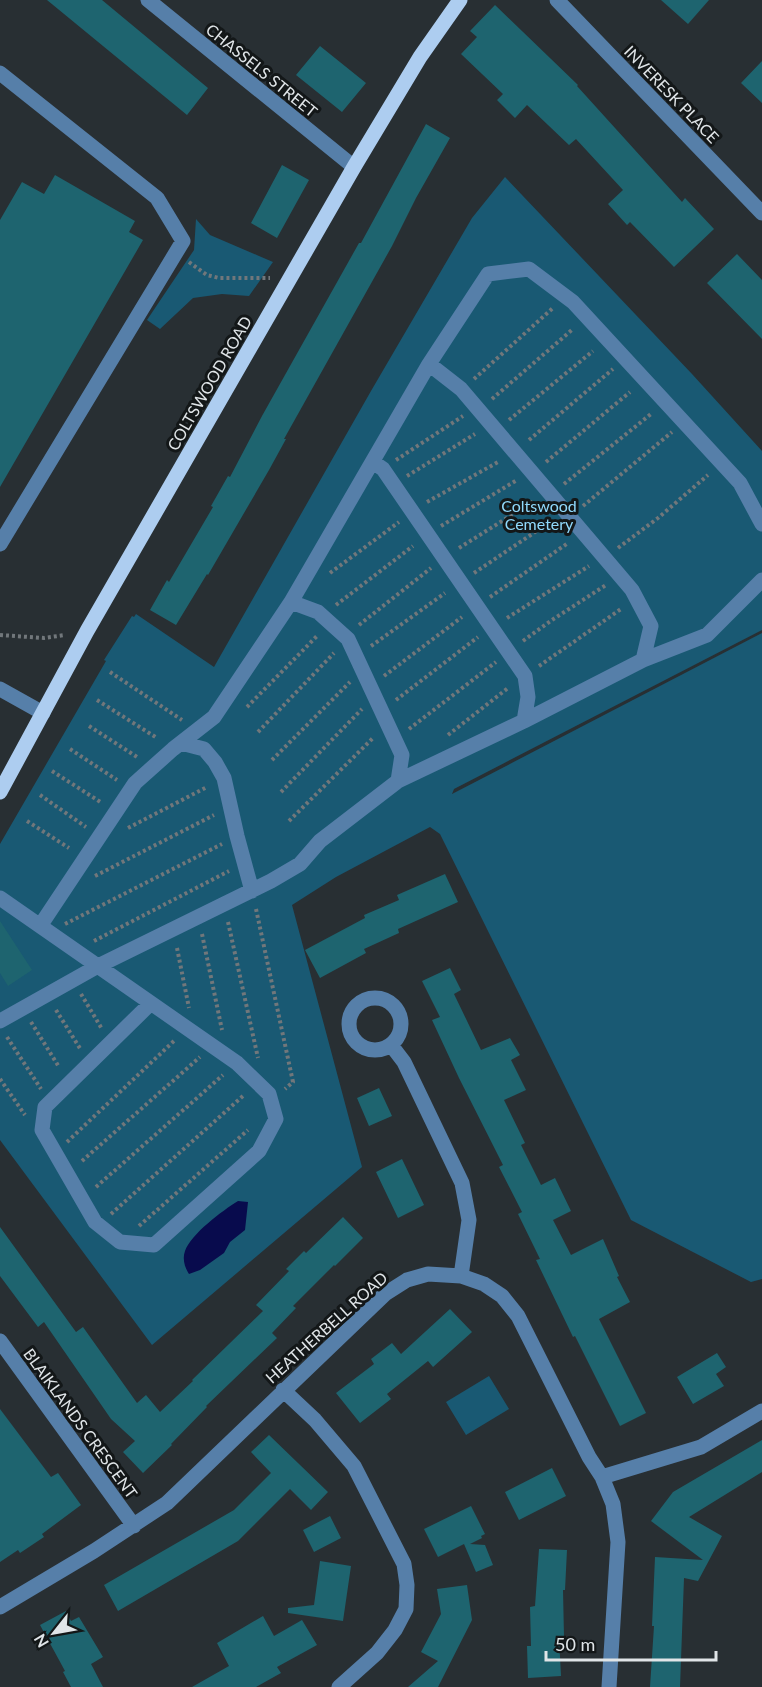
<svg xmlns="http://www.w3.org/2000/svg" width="762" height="1687" font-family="Lato,sans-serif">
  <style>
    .green { fill: #195973 }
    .water { fill: #080b4d }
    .building { fill: #1e646f }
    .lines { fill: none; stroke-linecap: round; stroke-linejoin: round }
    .path { stroke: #71777b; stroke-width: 4; stroke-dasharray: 3 3; stroke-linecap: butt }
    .minor { stroke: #567fa9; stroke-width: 15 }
    .major { stroke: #adcdf0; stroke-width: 15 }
    .labels { text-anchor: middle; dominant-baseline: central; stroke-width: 6; stroke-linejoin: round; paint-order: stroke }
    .street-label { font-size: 16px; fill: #e0e5e8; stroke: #131718 }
    .park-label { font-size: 16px; fill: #90d9fc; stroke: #131718 }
  </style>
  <rect width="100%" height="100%" fill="#282f33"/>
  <!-- green -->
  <path class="green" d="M505,177L692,374L762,451V630L454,789L452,794L762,633V1279L751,1282L631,1220L440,834L430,827L336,877L292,905L362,1167L152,1345L0,1140V844L106,661L104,660L132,616L134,617L136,614L214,667L371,391L472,218Z
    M196,219L210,235L273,262L249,296L222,294L193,298L160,329L147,320L194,250Z
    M489,1376L509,1409L466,1435L446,1402Z"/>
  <!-- water -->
  <path class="water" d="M238,1201L248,1202L245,1230L230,1242L224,1253L200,1270L189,1274C185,1268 182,1259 185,1251C191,1234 222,1211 238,1201Z"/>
  <!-- building -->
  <path class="building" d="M47,0H102L208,88L187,115Z
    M661,0H709L688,24Z
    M495,5L578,85L577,86L682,202L685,198L714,229L674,267L630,222L627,225L608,204L623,190L576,139L569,145L527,105L515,118L497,100L503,94L461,54L477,37L470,31Z
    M320,46L366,83L342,112L296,75Z
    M762,61V103L741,83Z
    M426,124L450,138L416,198L392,246L284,439H286L269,470L208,575L207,574L176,625L150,610L167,580L169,582L213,507L211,506L228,476L230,477L262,416L359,243H361Z
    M282,165L309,180L277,238L251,223Z
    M55,175L135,221L129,232L143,240L0,487V220L22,182L44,194Z
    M737,254L762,280V339L707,283Z
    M445,874L458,902L398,929L399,933L364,949L366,953L320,978L305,950L365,918L364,915L399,900L397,895Z
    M0,921L32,970L8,986L0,973Z
    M450,968L461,990L454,994L481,1050L510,1038L520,1055L511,1060L526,1090L504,1100L525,1143L521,1145L541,1185L555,1178L571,1211L553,1220L571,1255L603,1239L619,1276L617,1277L630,1302L599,1319L646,1413L620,1426L575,1336L573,1337L536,1260L540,1259L518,1214L522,1212L499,1167L503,1165L459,1078L432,1020L440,1017L422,981Z
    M379,1088L392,1116L369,1126L357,1098Z
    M402,1159L424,1205L398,1218L376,1172Z
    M343,1217L363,1238L335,1266L334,1265L293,1306L296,1308L272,1333L277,1338L206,1406L207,1407L171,1444L172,1445L143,1473L123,1452L135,1441L111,1419L44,1322L38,1327L0,1276V1227L76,1332L83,1327L137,1403L146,1395L160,1412L193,1381L192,1380L263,1311L256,1305L289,1271L286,1269L304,1251L306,1253Z
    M450,1309L472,1332L433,1367L428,1361L387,1394L391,1399L360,1423L336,1393L374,1364L371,1359L392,1343L401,1354Z
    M717,1353L726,1367L716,1374L724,1386L693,1404L677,1377Z
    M0,1409L51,1477L58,1473L81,1505L42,1534L44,1537L20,1553L18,1550L0,1562Z
    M269,1435L328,1492L311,1510L290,1489L238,1541L118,1611L104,1585L234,1510L271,1473L251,1452Z
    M762,1440V1472L689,1517L722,1536L698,1581L684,1578L680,1687H650L654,1626H652L655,1557L703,1560L651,1521L673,1492Z
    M552,1468L566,1496L519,1520L505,1492Z
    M471,1506L485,1534L481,1536L482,1538L470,1544L485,1545L493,1565L476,1572L464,1544L438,1557L424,1529Z
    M330,1516L341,1538L314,1552L303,1530Z
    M539,1549L567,1550L565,1590H563L564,1637H559L561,1676L528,1678L527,1646H531L530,1607L535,1606Z
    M320,1561L351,1566L343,1621L288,1613V1608L314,1605Z
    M467,1585L472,1620L438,1687H408L438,1661L421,1652L441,1614L437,1589Z
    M66,1611L71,1621L79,1617L103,1657L91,1664L103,1687H71L63,1672L65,1671L40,1625Z
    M263,1616L274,1636L302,1620L317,1645L277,1667L281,1673L256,1687H192L229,1666L217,1643Z"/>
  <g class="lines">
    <!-- path -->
    <path class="path" d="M189,262L207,275L219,278H270
      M474,379L553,308
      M492,399L573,329
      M509,420L593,351
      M529,440L613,369
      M396,460L463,416
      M546,462L630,392
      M407,476L475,434
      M564,484L651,414
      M427,502L498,462
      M583,506L672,432
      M441,526L517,480
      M459,548L534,501
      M618,548L658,518L708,475
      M330,573L399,522
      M474,573L550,522
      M490,597L568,543
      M336,605L413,546
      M507,618L589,566
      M359,625L431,568
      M0,635L44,638L65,635
      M523,641L552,620L606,585
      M371,646L445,593
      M539,666L621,609
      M110,672L182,720
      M384,676L462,617
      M97,700L157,738
      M396,700L478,637
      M247,707L317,636
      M89,726L137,757
      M409,729L496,662
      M258,732L334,653
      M448,735L508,688
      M70,749L117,780
      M272,760L350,682
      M52,771L102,803
      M281,792L362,709
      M40,795L86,827
      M27,821L69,848
      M289,821L374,737
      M128,828L207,787
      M95,876L214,815
      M256,909L293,1082L285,1089
      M228,922L258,1058
      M65,924L222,844
      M202,934L222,1030
      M94,941L229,871
      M177,948L189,1008
      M81,994L102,1029
      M56,1010L81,1050
      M31,1022L59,1067
      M7,1037L41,1089
      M0,1079L25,1115
      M67,1142L175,1040
      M82,1161L200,1057
      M96,1187L223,1075
      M111,1214L244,1095
      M139,1226L248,1130"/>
    <!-- minor -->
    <path class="minor" d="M148,0L354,167
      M557,0L762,213
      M0,73L157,198L183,241L0,544
      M429,364L488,274L529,269L573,302L740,483L762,524
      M373,462L383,469L525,676L528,697L524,721
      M291,602L429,364L461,389L632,590L651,626L643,660L524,721L398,781
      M643,660L707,635L762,580
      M0,689L43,713
      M181,743L204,749L215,762L224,778L237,836L252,891
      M0,898L237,1063L269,1094L276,1119L259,1151L154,1245L120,1242L95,1222L42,1130L45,1107L151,1003
      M349 1024a26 26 0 1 1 52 0a26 26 0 1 1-52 0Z
      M0,1021L98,966L271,881L300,864L320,841L398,781L402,755L348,639L318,612L291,602L214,717L173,749L135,783L40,926
      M391,1045L404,1062L462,1183L469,1220L461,1276
      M0,1341L134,1526
      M283,1390L315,1420L354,1466L404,1564L407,1585L406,1609L395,1630L377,1653L339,1687
      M602,1477L701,1447L762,1411
      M0,1607L94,1551L167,1503L385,1294L407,1280L428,1274L461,1276L484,1284L502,1296L518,1316L589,1457L602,1477L613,1504L618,1542L609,1687"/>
    <!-- major -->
    <path class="major" d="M0,792L87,631L354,167L420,57L460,0"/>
  </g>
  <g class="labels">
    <!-- street labels -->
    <g class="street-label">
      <text transform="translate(262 70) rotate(39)">CHASSELS STREET</text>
      <text transform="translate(672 94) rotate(46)">INVERESK PLACE</text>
      <text transform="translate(209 383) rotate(-60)">COLTSWOOD ROAD</text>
      <text transform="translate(326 1327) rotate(-42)">HEATHERBELL ROAD</text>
      <text transform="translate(81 1423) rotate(54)">BLAIKLANDS CRESCENT</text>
    </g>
    <!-- park labels -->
    <g class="park-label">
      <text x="539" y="505">Coltswood<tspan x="539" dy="18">Cemetery</tspan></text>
    </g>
  </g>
  <!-- north arrow -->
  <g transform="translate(54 1633) rotate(239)" stroke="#131718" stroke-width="4.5" paint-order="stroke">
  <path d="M0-4.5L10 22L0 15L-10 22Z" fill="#e0e5e8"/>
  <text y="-9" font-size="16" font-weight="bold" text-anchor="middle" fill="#e0e5e8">N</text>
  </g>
  <!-- scale -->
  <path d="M546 1651v9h170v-9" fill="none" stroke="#e0e5e8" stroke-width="3"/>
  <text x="555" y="1651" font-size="18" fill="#e0e5e8" stroke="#131718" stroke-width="4.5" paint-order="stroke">50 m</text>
</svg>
